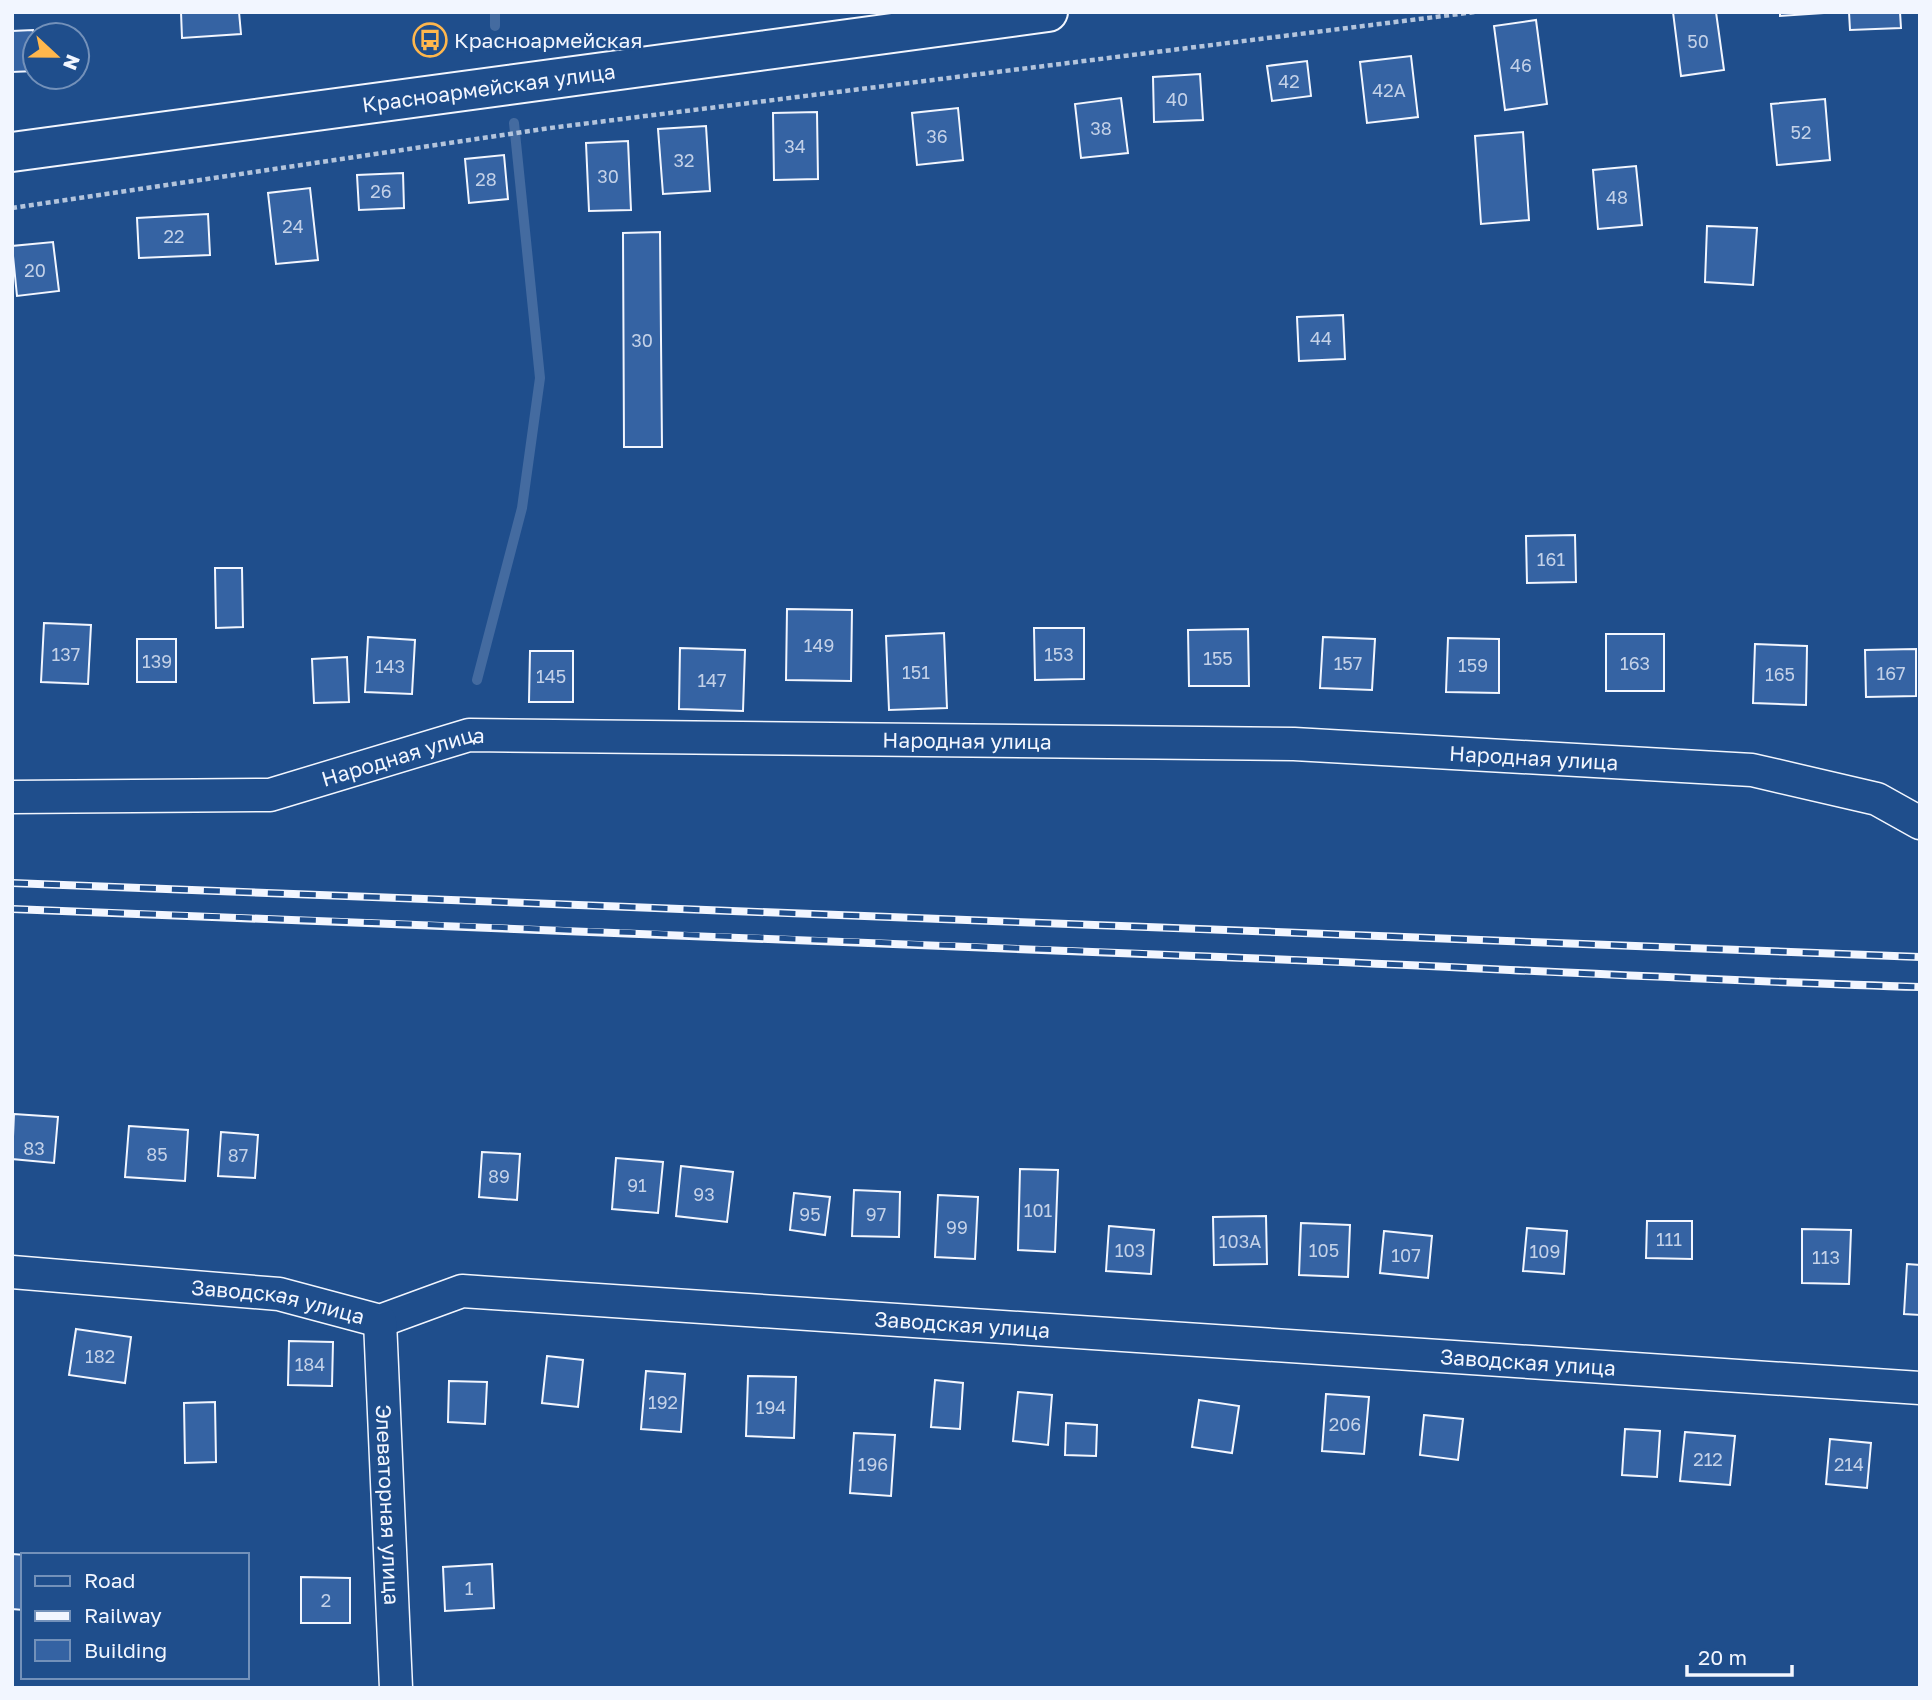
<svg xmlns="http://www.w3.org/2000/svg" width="1932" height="1700" font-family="'Golos Text',sans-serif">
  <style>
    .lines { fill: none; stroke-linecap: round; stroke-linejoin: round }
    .stream { stroke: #446ba0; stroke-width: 10 }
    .building { fill: #3563a3; stroke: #f2f6ff; stroke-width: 2 }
    .minor-casing { stroke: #f2f6ff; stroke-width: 35 }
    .tertiary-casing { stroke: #f2f6ff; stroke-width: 42 }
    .path { stroke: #b3c4dc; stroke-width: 4.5; stroke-dasharray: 5 3.5; stroke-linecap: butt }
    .minor { stroke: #1f4e8c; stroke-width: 32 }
    .tertiary { stroke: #1f4e8c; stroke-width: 38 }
    .rail-casing { stroke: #f2f6ff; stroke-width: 8 }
    .rail { stroke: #1f4e8c; stroke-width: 5; stroke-dasharray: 16; stroke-linecap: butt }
    .labels { text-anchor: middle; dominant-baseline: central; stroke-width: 5; stroke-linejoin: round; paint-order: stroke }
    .number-label { font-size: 18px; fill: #c3d1e8 }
    .poi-label { font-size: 21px; fill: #f2f6ff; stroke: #1f4e8c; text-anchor: start }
    .street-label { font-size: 21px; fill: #f2f6ff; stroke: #1f4e8c }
  </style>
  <rect width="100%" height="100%" fill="#1f4e8c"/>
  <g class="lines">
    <!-- stream -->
    <path class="stream" d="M495,26V12
      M477,680L522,508L540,378L514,123"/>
  </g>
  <!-- building -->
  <path class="building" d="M181,12H239L241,34L182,38Z
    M1673,12H1716L1724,70L1681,76Z
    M1780,12H1823V13L1780,16Z
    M1849,12H1900L1901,28L1850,30Z
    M1536,20L1547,104L1505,110L1494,26Z
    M33,30L35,71L12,72V31Z
    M1411,56L1418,117L1367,123L1360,62Z
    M1307,61L1311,96L1272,101L1267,66Z
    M1200,74L1203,120L1154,122L1153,77Z
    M1121,98L1128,153L1081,158L1075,104Z
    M1825,99L1830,160L1777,165L1771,104Z
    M958,108L963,160L917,165L912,113Z
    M817,112L818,179L774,180L773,113Z
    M706,126L710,191L663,194L658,129Z
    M1523,132L1529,220L1481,224L1475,136Z
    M628,141L631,210L589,211L586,143Z
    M504,155L508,199L469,203L465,159Z
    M1636,166L1642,225L1598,229L1593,170Z
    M403,173L404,208L359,210L357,175Z
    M310,188L318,260L276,264L268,193Z
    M208,214L210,255L139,258L137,218Z
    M1707,226L1757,228L1753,285L1705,282Z
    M660,232L662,447H624L623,233Z
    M53,242L59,291L17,296L12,246Z
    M1343,315L1345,359L1299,361L1297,317Z
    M1575,535L1576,582L1527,583L1526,536Z
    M215,568H242L243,627L216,628Z
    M787,609L852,610L851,681L786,680Z
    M44,623L91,625L88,684L41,682Z
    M1034,628H1084V679L1035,680Z
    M1248,629L1249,686H1189L1188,630Z
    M944,633L947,708L889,710L886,636Z
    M1606,634H1664V691H1606Z
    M368,637L415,640L412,694L365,692Z
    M1323,637L1375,639L1372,690L1320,688Z
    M1448,638L1499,639V693L1446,692Z
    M137,639H176V682H137Z
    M1755,644L1807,646L1806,705L1753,703Z
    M680,648L745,650L743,711L679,709Z
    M1916,649V696L1866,697L1865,650Z
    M530,651H573V702H529Z
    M347,657L349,702L314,703L312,659Z
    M14,1114L58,1117L54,1163L12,1159Z
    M129,1126L188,1130L185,1181L125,1177Z
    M221,1132L258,1135L255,1178L218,1176Z
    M482,1152L520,1154L517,1200L479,1197Z
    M616,1158L663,1162L658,1213L612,1209Z
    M681,1166L733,1172L727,1222L676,1216Z
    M1020,1169L1058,1170L1055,1252L1018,1250Z
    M854,1190L900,1192L899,1237L852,1236Z
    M794,1193L830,1197L825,1235L790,1230Z
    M938,1195L978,1197L975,1259L935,1257Z
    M1266,1216L1267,1264L1214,1265L1213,1217Z
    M1647,1221H1692V1259L1646,1258Z
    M1301,1223L1350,1225L1348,1277L1299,1275Z
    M1109,1226L1154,1230L1151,1274L1106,1271Z
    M1527,1228L1567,1231L1564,1274L1523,1271Z
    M1802,1229L1851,1230L1849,1284L1802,1283Z
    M1384,1231L1432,1236L1428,1278L1380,1273Z
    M1907,1264L1920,1265V1315L1904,1314Z
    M76,1329L131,1337L125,1383L69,1375Z
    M289,1341L333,1342L332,1386L288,1385Z
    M547,1356L583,1360L578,1407L542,1403Z
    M646,1371L685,1374L681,1432L641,1429Z
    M748,1376L796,1377L794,1438L746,1436Z
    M935,1380L963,1383L960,1429L931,1427Z
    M449,1381L487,1382L485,1424L448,1422Z
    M1018,1392L1052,1395L1048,1445L1013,1441Z
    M1326,1394L1369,1397L1364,1454L1322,1451Z
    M1199,1400L1239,1406L1232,1453L1192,1447Z
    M215,1402L216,1462L185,1463L184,1403Z
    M1424,1415L1463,1419L1458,1460L1420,1455Z
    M1066,1423L1097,1425L1096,1456L1065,1455Z
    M1625,1429L1660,1431L1657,1477L1622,1475Z
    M1685,1432L1735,1436L1730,1485L1680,1481Z
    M854,1433L895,1435L891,1496L850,1493Z
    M1830,1439L1871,1443L1867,1488L1826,1484Z
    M12,1554L26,1555H23V1610L12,1609Z
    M492,1564L494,1608L445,1611L443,1567Z
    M301,1577L350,1578V1623H301Z"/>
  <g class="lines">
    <defs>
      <g id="minor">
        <path id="s1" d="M12,797L270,795L469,735L1294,744L1752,770L1877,799L1920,823"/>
        <path id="s2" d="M12,1272L279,1294L380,1321L462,1291L1920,1388"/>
        <path id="s3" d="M380,1321L396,1688"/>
      </g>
      <g id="tertiary">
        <path id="s4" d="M12,152L1048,12"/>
      </g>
    </defs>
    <!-- minor casing -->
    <use href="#minor" class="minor-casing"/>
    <!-- tertiary casing -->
    <use href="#tertiary" class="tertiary-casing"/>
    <!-- path -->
    <path class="path" d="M12,208L550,128L1475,12"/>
    <!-- minor -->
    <use href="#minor" class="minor"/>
    <!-- tertiary -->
    <use href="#tertiary" class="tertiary"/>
    <defs>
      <path id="rail" d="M12,883L1920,957
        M12,909C415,924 818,939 1220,957C1453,966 1686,980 1920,987"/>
    </defs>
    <!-- rail casing -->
    <use href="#rail" class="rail-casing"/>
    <!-- rail -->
    <use href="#rail" class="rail"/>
  </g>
  <!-- icons -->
  <defs>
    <symbol id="bus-ring" viewBox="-11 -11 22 22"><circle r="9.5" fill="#1f4e8c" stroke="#ffb74d" stroke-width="1.5"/><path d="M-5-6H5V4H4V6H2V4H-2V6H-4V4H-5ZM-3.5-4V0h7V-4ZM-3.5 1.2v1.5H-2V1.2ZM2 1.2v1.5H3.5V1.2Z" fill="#ffb74d"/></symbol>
  </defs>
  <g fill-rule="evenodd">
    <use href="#bus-ring" x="411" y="21" width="38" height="38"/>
  </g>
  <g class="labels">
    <!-- number labels -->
    <g class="number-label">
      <text x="1698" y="41">50</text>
      <text x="1521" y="65">46</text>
      <text x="1289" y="81">42</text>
      <text x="1389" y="90">42А</text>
      <text x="1177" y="99">40</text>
      <text x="1101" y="128">38</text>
      <text x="1801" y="132">52</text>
      <text x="937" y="136">36</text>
      <text x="795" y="146">34</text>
      <text x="684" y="160">32</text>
      <text x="608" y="176">30</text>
      <text x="486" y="179">28</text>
      <text x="381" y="191">26</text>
      <text x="1617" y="197">48</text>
      <text x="293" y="226">24</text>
      <text x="174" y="236">22</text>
      <text x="35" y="270">20</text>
      <text x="1321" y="338">44</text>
      <text x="642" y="340">30</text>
      <text x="1551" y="559">161</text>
      <text x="819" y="645">149</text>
      <text x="66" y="654">137</text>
      <text x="1059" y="654">153</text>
      <text x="1218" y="658">155</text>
      <text x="157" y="661">139</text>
      <text x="1348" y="663">157</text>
      <text x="1635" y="663">163</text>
      <text x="1473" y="665">159</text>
      <text x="390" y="666">143</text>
      <text x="916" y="672">151</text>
      <text x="1891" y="673">167</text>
      <text x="1780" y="674">165</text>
      <text x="551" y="676">145</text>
      <text x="712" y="680">147</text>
      <text x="34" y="1148">83</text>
      <text x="157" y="1154">85</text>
      <text x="238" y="1155">87</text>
      <text x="499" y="1176">89</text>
      <text x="637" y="1185">91</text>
      <text x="704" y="1194">93</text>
      <text x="1038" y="1210">101</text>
      <text x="810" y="1214">95</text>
      <text x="876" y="1214">97</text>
      <text x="957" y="1227">99</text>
      <text x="1669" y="1239">111</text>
      <text x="1240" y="1241">103А</text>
      <text x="1130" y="1250">103</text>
      <text x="1324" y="1250">105</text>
      <text x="1545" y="1251">109</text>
      <text x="1406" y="1255">107</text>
      <text x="1826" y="1257">113</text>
      <text x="100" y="1356">182</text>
      <text x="310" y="1364">184</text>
      <text x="663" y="1402">192</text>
      <text x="771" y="1407">194</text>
      <text x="1345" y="1424">206</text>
      <text x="1708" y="1459">212</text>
      <text x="873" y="1464">196</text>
      <text x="1849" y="1464">214</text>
      <text x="469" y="1588">1</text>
      <text x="326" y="1600">2</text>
    </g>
    <!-- poi labels -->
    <g class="poi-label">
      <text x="454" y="40">Красноармейская</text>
    </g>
    <!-- street labels -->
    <g class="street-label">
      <text stroke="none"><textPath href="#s4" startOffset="481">Красноармейская улица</textPath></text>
      <text stroke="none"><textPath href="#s1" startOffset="964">Народная улица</textPath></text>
      <text stroke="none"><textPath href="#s1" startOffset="1531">Народная улица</textPath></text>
      <text stroke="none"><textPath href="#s1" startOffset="397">Народная улица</textPath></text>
      <text stroke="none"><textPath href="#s2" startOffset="268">Заводская улица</textPath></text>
      <text stroke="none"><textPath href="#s2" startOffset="961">Заводская улица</textPath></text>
      <text stroke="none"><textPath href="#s2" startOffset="1528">Заводская улица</textPath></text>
      <text stroke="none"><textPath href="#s3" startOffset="184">Элеваторная улица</textPath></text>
    </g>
  </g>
  <!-- border -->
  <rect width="1932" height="1700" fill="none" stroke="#f2f6ff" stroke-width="28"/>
  <!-- legend -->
  <rect x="21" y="1553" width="228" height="126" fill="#1f4e8c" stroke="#7391ba" stroke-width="2"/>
  <rect x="35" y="1576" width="35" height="10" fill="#1f4e8c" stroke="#7391ba" stroke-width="2"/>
  <text x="84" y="1588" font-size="21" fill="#f2f6ff">Road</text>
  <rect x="35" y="1611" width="35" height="10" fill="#f2f6ff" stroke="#7391ba" stroke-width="2"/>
  <text x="84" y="1623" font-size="21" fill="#f2f6ff">Railway</text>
  <rect x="35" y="1640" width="35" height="21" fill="#3563a3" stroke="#7391ba" stroke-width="2"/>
  <text x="84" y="1658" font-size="21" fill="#f2f6ff">Building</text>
  <!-- north arrow -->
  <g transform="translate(56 56) rotate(112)"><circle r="33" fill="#1f4e8c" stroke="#7391ba" stroke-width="2"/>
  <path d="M0-5L12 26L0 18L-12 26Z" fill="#ffb74d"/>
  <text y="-10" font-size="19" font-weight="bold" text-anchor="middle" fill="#f2f6ff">N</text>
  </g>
  <!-- scale -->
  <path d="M1687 1665v10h105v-10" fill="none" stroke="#f2f6ff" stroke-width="3.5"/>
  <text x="1698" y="1665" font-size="21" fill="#f2f6ff" stroke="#1f4e8c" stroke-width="5" paint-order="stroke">20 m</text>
</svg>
